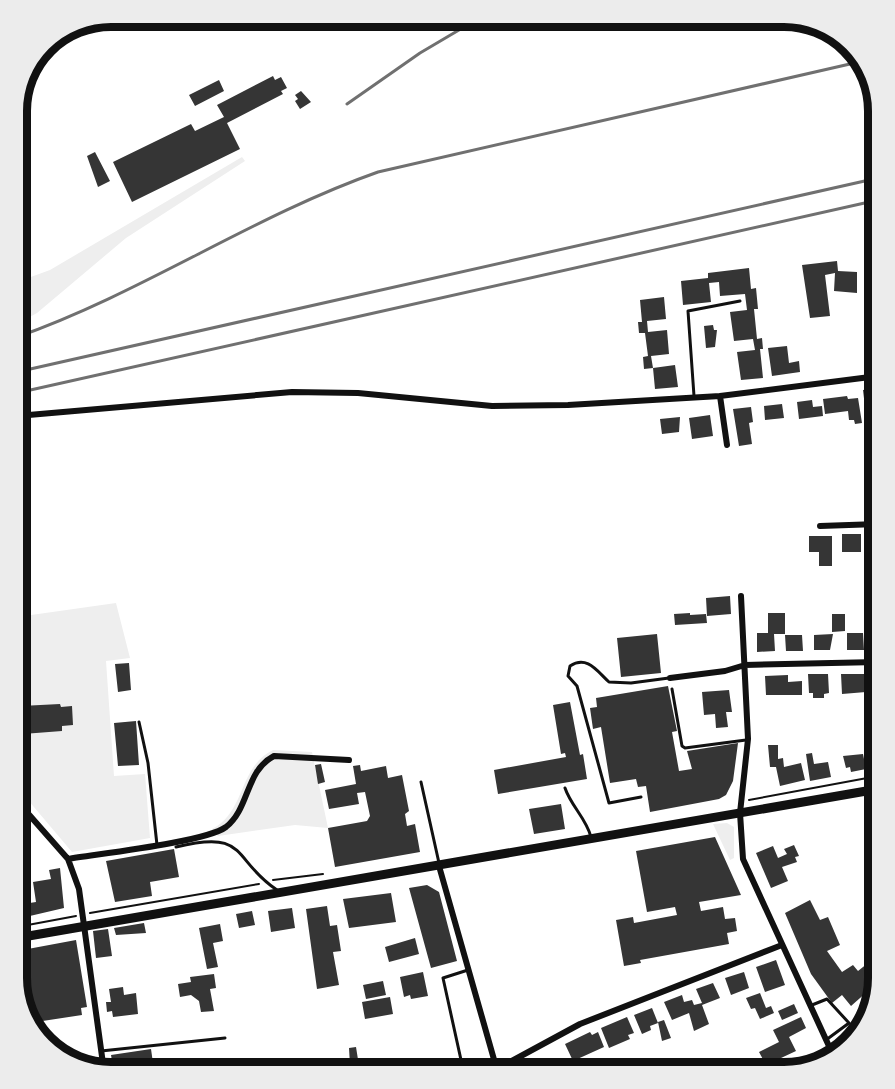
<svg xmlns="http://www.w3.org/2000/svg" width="895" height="1089" font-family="Mulish,sans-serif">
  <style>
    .green { fill: #eee }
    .building { fill: #353535 }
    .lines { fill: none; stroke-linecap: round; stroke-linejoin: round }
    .path { stroke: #111; stroke-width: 2 }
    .service { stroke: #111; stroke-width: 3 }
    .minor { stroke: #111; stroke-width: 6 }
    .primary { stroke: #111; stroke-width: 9 }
    .rail { stroke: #707070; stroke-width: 3 }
    .rim { fill: none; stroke: #111; stroke-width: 8 }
  </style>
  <rect width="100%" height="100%" fill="#fff"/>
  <!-- green -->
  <path class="green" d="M242,157L245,161L126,238L37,313L17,324V282L50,270Z
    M116,603L130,658L106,661L114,776L145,774L150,838L72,852L17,787V617Z
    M273,750L312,752L328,828L295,825L218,836L212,829C246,812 238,767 273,750Z
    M727,823L734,827V858L730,860L713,824Z"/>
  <!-- building -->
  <path class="building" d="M273,76L275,80L281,77L287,88L281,91L283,94L227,123L240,149L132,202L113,162L191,124L195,131L224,117L217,105Z
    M219,80L224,91L195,106L189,95Z
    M301,91L311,102L300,109L295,101L298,99L295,95Z
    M95,152L110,181L98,187L87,156Z
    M837,261L838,271L857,272V293L834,291L835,273L825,275L830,316L810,318L802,265Z
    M749,268L751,289L756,288L758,309H754L757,339L762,338L763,349H760L763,378L741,380L737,352L755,350L753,339L734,341L730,312L747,310L745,294L720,296L719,282L709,283L711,302L683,305L681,281L708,278V273Z
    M664,297L666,319L647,321L648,332L667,330L669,354L651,356L653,368L644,369L643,357L648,356L645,333H639L638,322H642L640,300Z
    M713,325L714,330H717L715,347L706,348L704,326Z
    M787,346L789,363L799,361L800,372L772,376L768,348Z
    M675,365L678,387L655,389L653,368Z
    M878,388V405L865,407L863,390Z
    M847,396L848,399L858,398L862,423L855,424L854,420H849L848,411L825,414L823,399Z
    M812,400L813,407L822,406L823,416L799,419L797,402Z
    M782,404L784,418L765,420L764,406Z
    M751,407L753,422L749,423L752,444L739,446L733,409Z
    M710,415L713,436L692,439L689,418Z
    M680,417L679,432L662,434L660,419Z
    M842,534H861V552H842Z
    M870,535H878V564H871Z
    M809,536H832V566H819V552H809Z
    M730,596L731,614L707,616L706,598Z
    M690,613V615L706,614L707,623L675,625L674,614Z
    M768,613H785V634H774L775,651L757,652V633H768Z
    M832,614H845V631L832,632Z
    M873,629H878V649H873Z
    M847,633H863L864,650H847Z
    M657,634L661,673L621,677L617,638Z
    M833,634L830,650H814V635Z
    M785,635H802L803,651H786Z
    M129,663L131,690L118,692L115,664Z
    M808,674H828L829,693L824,694V698H813V693H809Z
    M841,674H864V681L878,680V691L842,694Z
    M788,675V682L802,681V695H766L765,676Z
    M668,686L677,731L672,732L679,771L692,769L687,751L738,743L733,781L726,795L719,799L650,812L646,786L638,787L636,779L610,783L601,727L593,729L590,708L597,707L596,698Z
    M729,690L732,712H726L728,727L716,728L715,714L704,715L702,692Z
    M570,702L580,755L583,754L587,779L498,794L494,770L566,757L565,753L561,754L553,705Z
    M60,704L61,707L72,706L73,725L62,726V731L23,734L21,706Z
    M136,721L139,765L118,766L114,723Z
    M768,745H778V759L783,758L784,767L801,763L805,780L780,786L776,767H770Z
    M812,753L814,764L828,762L831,777L810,781L806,754Z
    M863,754L866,769L851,772L850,767L846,768L843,756Z
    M321,764L325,782L318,784L315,765Z
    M360,765L361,771L386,766L388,778L402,775L409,811L405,814L407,826L415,824L420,852L335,867L328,828L367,821L370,816L365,792L357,793L359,804L329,809L325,790L356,784L353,766Z
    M561,804L565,829L534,834L529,809Z
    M715,837L741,895L699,902L701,911L723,907L725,919L735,918L737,931L727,933L729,944L640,960L641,963L624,966L616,920L633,917L634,923L677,915L675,907L647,912L636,851Z
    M794,845L799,856L795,857L797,862L782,867L788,881L771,888L756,853L773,846L778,858L787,854L784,849Z
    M174,849L179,877L150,882L152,896L115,902L106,861Z
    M60,868L64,908L17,919V905L36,902L33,882L51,879L49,870Z
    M427,885L439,892L457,961L431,968L409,888Z
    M391,893L396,922L349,928L343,899Z
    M810,900L820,920L828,917L840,945L827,951L842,972L853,965L858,971L868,963L865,959L878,948V961L871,967L878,976L877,983L851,1006L842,995L832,1003L811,974L785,913Z
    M327,906L330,926L337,925L341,951L333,952L339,985L317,989L306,909Z
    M292,908L295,928L271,932L268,911Z
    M252,911L255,925L239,928L236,914Z
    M144,923L146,933L116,935L114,928Z
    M220,924L223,941L213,943L218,967L207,969L199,928Z
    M108,929L112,956L96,958L93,931Z
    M415,938L419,954L389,962L385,947Z
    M76,940L87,1007L81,1008L82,1015L36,1022L43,1024L45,1041L33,1031L17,978V951Z
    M776,960L785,985L765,992L756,967Z
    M423,972L428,996L411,999L410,995L404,997L400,977Z
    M744,972L749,988L731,995L725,978Z
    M214,974L216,988L210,989L214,1011L201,1012L199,1001L191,995L180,997L178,984L191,982L190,977Z
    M383,981L386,995L366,999L363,985Z
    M713,983L720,998L702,1005L709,1024L694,1031L689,1013L672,1020L664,1002L682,995L684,1002L692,1000L694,1005L702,1003L696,989Z
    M123,987L124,995L136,993L138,1014L113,1017L112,1011L107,1012L106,1002H111L109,989Z
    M760,993L766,1008L771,1006L774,1013L760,1019L755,1008L751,1009L746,998Z
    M390,997L393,1014L365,1019L362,1002Z
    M794,1004L798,1013L782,1020L778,1011Z
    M652,1008L658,1023L650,1026L651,1030L642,1034L634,1015Z
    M627,1017L634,1033L628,1035L630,1039L609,1048L601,1028Z
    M801,1017L806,1028L789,1037L796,1051L766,1065L759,1052L779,1042L773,1030Z
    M664,1020L671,1038L662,1041L658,1022Z
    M590,1032L592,1035L598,1032L604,1047L573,1061L565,1044Z
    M356,1047L360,1072H335V1065H350L349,1048Z
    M151,1049L153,1063L128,1066L129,1072H114L111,1055Z
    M220,1062H236V1072H188L203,1070V1064L216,1065L217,1071L221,1070Z"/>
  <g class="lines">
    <!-- path -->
    <path class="path" d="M749,800L878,776
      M273,880L323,874
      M90,913L259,884
      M17,927L76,916"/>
    <!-- service -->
    <path class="service" d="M694,396L688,311L740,301
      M672,689L682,746L685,748L746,740
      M139,722L148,763L157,845
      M421,782L439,863
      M565,788C571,806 586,818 591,837
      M641,797L609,803L577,686L568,676L570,666C587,655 597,671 609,682L631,683L669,678
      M176,847C249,829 231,859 277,890
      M812,1005L827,999L849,1023L826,1040
      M101,1051L225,1038
      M463,1069L443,978L468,970"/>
    <!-- minor -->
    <path class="minor" d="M720,396L727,445
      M17,416L292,392L358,393L492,406L568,405L720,396L878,376
      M820,526L878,524
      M741,596L748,739L740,813L743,859L834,1057
      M670,678L725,671L745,665L878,662
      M17,801L68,859L79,889L104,1071
      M68,859C97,854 206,842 226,827C250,808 245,771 274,756L349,760
      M439,866L497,1070
      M483,1072L497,1069L580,1024L782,945"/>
    <!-- primary -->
    <path class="primary" d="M17,938L878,789"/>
    <!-- rail -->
    <path class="rail" d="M528,17H530
      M347,104L420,53L481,17
      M17,337C142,293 253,216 378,172L863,61
      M17,372L878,178
      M17,393L878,200"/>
  </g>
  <!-- crop -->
  <path d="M0 0H895V1089H0ZM111 27H784A84 84 0 0 1 868 111V978A84 84 0 0 1 784 1062H111A84 84 0 0 1 27 978V111A84 84 0 0 1 111 27Z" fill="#ececec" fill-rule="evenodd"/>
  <path class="rim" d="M111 27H784A84 84 0 0 1 868 111V978A84 84 0 0 1 784 1062H111A84 84 0 0 1 27 978V111A84 84 0 0 1 111 27Z"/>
</svg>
